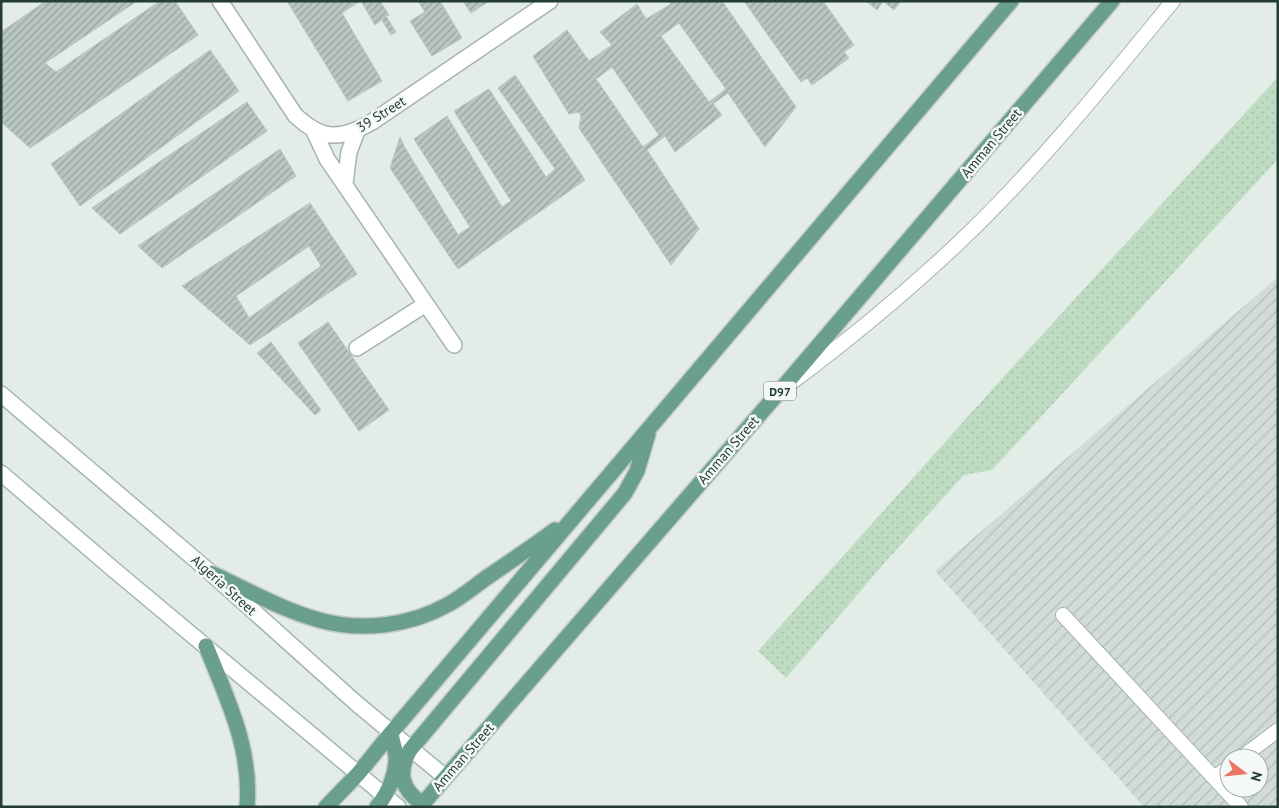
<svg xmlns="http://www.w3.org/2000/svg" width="1279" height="808" font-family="'PT Sans',sans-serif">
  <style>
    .industrial { fill: url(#industrial-furrows); fill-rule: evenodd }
    .grass { fill: url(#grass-dots) }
    .building { fill: url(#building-hatch); stroke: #b6c6bd; fill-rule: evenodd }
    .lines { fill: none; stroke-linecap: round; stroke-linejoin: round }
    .lane-casing { stroke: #a6b4ad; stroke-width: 16 }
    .street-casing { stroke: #a6b4ad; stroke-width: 18 }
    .secondary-casing { stroke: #a2b8ae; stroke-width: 18 }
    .primary-casing { stroke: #c2c9c6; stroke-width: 18 }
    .lane { stroke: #fff; stroke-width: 14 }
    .street { stroke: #fff; stroke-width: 15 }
    .secondary { stroke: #fff; stroke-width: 15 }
    .primary { stroke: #6a9f8c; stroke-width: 15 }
    .labels { text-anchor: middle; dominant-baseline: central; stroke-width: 5; stroke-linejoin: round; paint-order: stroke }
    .shield { fill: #f4f9f6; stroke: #62756e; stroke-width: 1 }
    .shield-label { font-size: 12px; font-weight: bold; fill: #243d33 }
    .street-label { font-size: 14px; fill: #243d33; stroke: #f4f9f6 }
  </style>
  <defs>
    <pattern id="industrial-furrows" width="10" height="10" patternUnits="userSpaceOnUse" patternTransform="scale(1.25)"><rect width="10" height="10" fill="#d2dcd6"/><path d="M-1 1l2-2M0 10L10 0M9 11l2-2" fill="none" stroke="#b4beb8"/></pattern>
    <pattern id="grass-dots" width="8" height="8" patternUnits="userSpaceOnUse" patternTransform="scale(1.25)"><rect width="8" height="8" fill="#bedcc2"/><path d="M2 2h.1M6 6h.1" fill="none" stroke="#a3bea7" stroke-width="1.8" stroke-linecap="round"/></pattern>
    <pattern id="building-hatch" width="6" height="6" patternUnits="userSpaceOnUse" patternTransform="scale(1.25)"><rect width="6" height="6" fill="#b9c7c0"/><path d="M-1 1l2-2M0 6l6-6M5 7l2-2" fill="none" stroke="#96a39d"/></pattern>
  </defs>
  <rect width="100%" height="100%" fill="#e3ece7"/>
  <!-- industrial -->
  <path class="industrial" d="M1278,277V807H1144L935,571ZM1229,758H1259V788H1229Z"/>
  <!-- grass -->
  <path class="grass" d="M1278,77V159L992,470L964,475L887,560L786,678L758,651L1007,373Z"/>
  <!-- building -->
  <path class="building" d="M46,1H137L45,63L56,72L160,1H175L198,35L30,148L1,122V32Z
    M287,1H360L342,13L382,81L348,101Z
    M361,1H380L389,15L386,16L396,32L391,35L382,20L375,25Z
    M418,1H440L462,38L432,56L410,21L425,12Z
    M463,1H489L471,13Z
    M670,1H722L796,107L765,147L728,93L713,104L722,115L675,152L665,136L647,150L699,229L671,265L579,128L581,116L579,112L569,114L533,56L567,30L589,61L612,45L600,32L637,4L646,19L671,4ZM679,23L726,89L709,102L661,36ZM612,67L659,135L643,147L596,79Z
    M744,1H823L854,45L844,52L849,58L812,85L807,78L801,82Z
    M866,1H901L894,10L883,1L877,10Z
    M210,50L239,91L80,206L51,164Z
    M515,75L585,180L458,269L390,168L400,137L404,146L458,235L470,227L414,139L447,116L502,207L511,201L454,111L489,89L546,177L555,169L498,88Z
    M247,102L267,131L120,234L92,208Z
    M280,149L296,176L162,268L138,246Z
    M310,203L357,274L250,345L182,286ZM309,246L321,266L249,318L236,296Z
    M328,322L389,410L359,431L298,343Z
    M271,342L321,410L315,415L257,353Z"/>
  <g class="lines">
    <defs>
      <path id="lane" d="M791,383C854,336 914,286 971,231C1044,160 1108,80 1173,1
        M1063,615L1241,807
        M1241,758L1278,730
        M1214,778L1229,767"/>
      <path id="street" d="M220,1L295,115C322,141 341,140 372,122L550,1
        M313,129L327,159L454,345
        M345,183L349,152L357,131
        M357,348L426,304"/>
      <path id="secondary" d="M1,394L211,573L356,703L445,777
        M1,473L113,569L398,807"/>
      <path id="primary" d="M211,573C246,589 282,610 319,620C362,632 410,626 449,604C463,596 476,585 489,576C511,561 533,546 555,530
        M206,646C227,699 252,748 247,807
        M423,804C401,790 397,772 410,750L625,493L637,471L648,434
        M326,807L358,774L391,733L1011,1
        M377,807C388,793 397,774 396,756C395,749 392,741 391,733
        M420,807L779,392L1112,1"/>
    </defs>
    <!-- lane casing -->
    <use href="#lane" class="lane-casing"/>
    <!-- street casing -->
    <use href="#street" class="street-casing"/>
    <!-- secondary casing -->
    <use href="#secondary" class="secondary-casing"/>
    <!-- primary casing -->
    <use href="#primary" class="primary-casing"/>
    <!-- lane -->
    <use href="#lane" class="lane"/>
    <!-- street -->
    <use href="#street" class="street"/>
    <!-- secondary -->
    <use href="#secondary" class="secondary"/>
    <!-- primary -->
    <use href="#primary" class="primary"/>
  </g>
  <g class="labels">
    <!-- shield labels -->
    <rect class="shield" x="764" y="381.5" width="32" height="19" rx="4"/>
    <g class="shield-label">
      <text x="780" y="391">D97</text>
    </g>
    <!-- street labels -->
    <g class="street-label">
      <text transform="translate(381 114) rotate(-32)">39 Street</text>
      <text transform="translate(991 143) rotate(-50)">Amman Street</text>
      <text transform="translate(728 450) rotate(-49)">Amman Street</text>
      <text transform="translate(224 585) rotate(42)">Algeria Street</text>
      <text transform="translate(463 757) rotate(-49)">Amman Street</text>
    </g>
  </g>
  <!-- border -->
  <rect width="1279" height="808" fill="none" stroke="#243d33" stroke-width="5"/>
  <!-- north arrow -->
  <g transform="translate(1244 773) rotate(106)"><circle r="24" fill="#f4f9f6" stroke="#a1aea8"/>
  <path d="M0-4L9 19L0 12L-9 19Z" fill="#eb7563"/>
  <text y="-8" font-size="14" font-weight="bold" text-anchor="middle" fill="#243d33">N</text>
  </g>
</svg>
